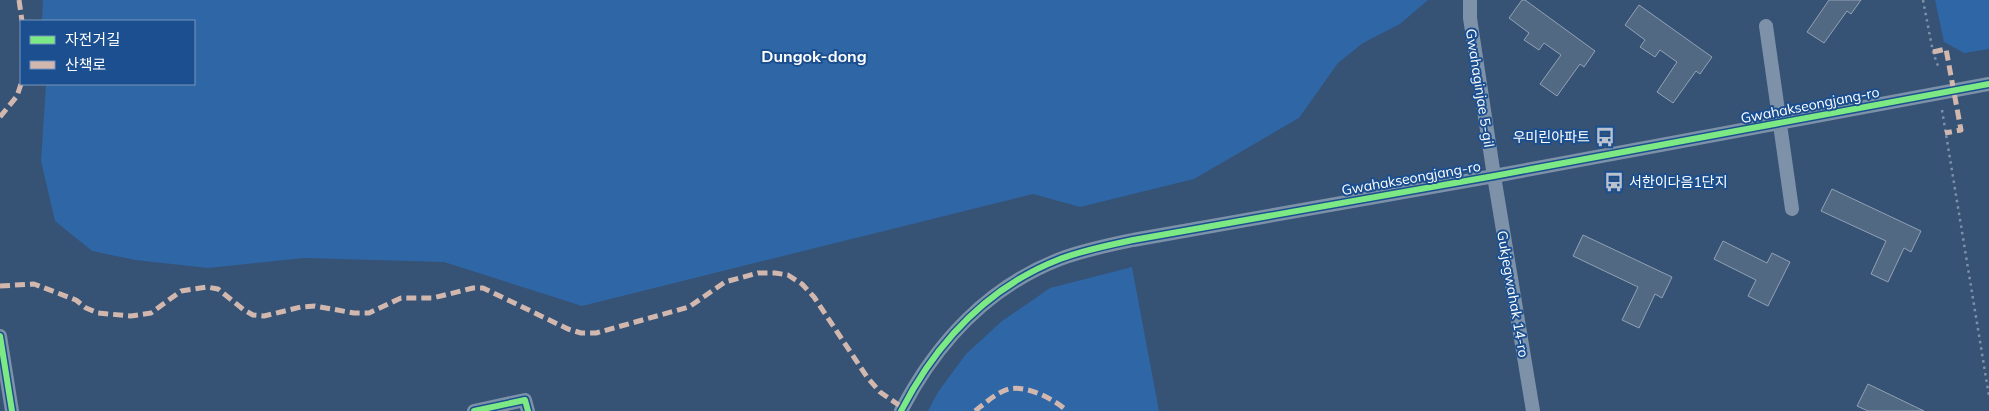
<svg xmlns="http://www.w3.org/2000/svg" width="1989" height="411" font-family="Mulish,'Noto Sans KR',sans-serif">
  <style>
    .green { fill: #2f66a5 }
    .building { fill: #526984; stroke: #92a2b6 }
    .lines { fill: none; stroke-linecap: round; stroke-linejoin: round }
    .path { stroke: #7d92a8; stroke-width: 2.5; stroke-dasharray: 2.5 4; stroke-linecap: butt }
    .minor { stroke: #7d92a8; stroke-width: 14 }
    .quiet { stroke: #d1b7ad; stroke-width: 5; stroke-dasharray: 10 5; stroke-linecap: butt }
    .cycleway-casing { stroke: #1b4f8f; stroke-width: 9 }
    .cycleway { stroke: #7ce984; stroke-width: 6 }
    .labels { text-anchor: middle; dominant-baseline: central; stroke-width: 4; stroke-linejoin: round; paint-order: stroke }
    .street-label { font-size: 14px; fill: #fff; stroke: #1b4f8f }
    .poi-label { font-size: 14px; fill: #fff; stroke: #1b4f8f; text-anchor: end }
    .quarter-label { font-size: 16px; font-weight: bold; fill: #fff; stroke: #1b4f8f }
  </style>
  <rect width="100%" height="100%" fill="#365274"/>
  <!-- green -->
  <path class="green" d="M43,0H1428L1400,24L1363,43L1338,63L1299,118L1194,179L1080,207L1033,194L582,306L444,262L304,258L208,268L135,260L92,251L55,221L41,161L46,84H194V21H42Z
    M1935,0H1989V49L1964,53L1944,42Z
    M1132,267L1159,411H928L938,392L966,354L1002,321L1050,288Z"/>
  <!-- building -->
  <path class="building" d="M1522,0H1525L1595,51L1584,67L1580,64L1557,96L1540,84L1561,55L1544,43L1539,50L1524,40L1529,33L1509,18Z
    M1829,0H1861L1851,14L1847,11L1824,43L1807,32Z
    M1639,5L1712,57L1700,74L1696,71L1673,103L1657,92L1677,62L1660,50L1655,57L1640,47L1645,40L1625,25Z
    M1832,189L1921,231L1911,252L1904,248L1888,282L1871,274L1886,241L1821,211Z
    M1583,235L1672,277L1662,298L1655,294L1639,328L1622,320L1638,287L1573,256Z
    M1723,241L1767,263L1772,253L1790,262L1768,306L1748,296L1756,280L1714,259Z
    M1868,384L1924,411H1868L1857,406Z"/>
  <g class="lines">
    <!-- path -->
    <path class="path" d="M1923,0L1933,52L1938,66
      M1942,110L1989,396"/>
    <!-- minor -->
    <path class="minor" d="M1470,0V18L1494,176L1533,411
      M1766,26L1792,209
      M0,336L12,411
      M474,411L525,400L528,411
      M901,411C936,343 988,287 1060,259C1084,250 1109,245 1133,240L1494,176L1989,84"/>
    <!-- quiet -->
    <path class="quiet" d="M19,0L22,21
      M1933,52L1946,49L1961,130L1945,133
      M0,117L17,96L21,84
      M0,286L34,284L76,300L86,308L98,313L131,316L151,313L181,291L207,287L218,289L244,310L253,315L264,316L301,307L315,306L354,313H369L401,298H433L473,288H483L568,329L581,333H596L689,307L725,282L758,273H775L788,275L802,284L814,297L867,377L880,392L903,408
      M975,411C984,404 997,392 1009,389C1027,385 1054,399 1067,411"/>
    <defs>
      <path id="cycleway" d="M0,336L12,411
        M474,411L525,400L528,411
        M901,411C936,343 988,287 1060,259C1084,250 1109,245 1133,240L1494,176L1989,84"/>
    </defs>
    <!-- cycleway casing -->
    <use href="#cycleway" class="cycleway-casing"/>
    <!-- cycleway -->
    <use href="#cycleway" class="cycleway"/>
  </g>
  <!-- icons -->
  <defs>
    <symbol id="bus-bare" viewBox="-9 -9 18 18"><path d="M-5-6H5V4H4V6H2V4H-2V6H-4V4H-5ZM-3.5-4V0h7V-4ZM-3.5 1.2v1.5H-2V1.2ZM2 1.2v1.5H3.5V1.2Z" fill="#b9c2ce" stroke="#1b4f8f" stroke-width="2.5" paint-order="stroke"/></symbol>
  </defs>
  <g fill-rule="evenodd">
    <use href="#bus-bare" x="1591" y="123" width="28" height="28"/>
    <use href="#bus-bare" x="1600" y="168" width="28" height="28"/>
  </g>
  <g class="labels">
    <!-- street labels -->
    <g class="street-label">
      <text transform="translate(1480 88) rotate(81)">Gwahaginjae 5-gil</text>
      <text transform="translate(1810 105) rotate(-11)">Gwahakseongjang-ro</text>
      <text transform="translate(1411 178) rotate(-10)">Gwahakseongjang-ro</text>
      <text transform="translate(1513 294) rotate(80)">Gukjegwahak 14-ro</text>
    </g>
    <!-- poi labels -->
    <g class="poi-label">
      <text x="1590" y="137">우미린아파트</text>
      <text x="1629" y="182" text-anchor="start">서한이다음1단지</text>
    </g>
    <!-- quarter labels -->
    <g class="quarter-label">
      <text x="814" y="56">Dungok-dong</text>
    </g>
  </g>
  <!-- legend -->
  <rect x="20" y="20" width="175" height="65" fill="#1b4f8f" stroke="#7695bc"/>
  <rect x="30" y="36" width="25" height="8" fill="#7ce984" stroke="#7695bc"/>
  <text x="65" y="45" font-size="15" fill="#ffffff">자전거길</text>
  <rect x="30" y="61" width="25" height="8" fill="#d1b7ad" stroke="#7695bc"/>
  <text x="65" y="70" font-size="15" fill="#ffffff">산책로</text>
</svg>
